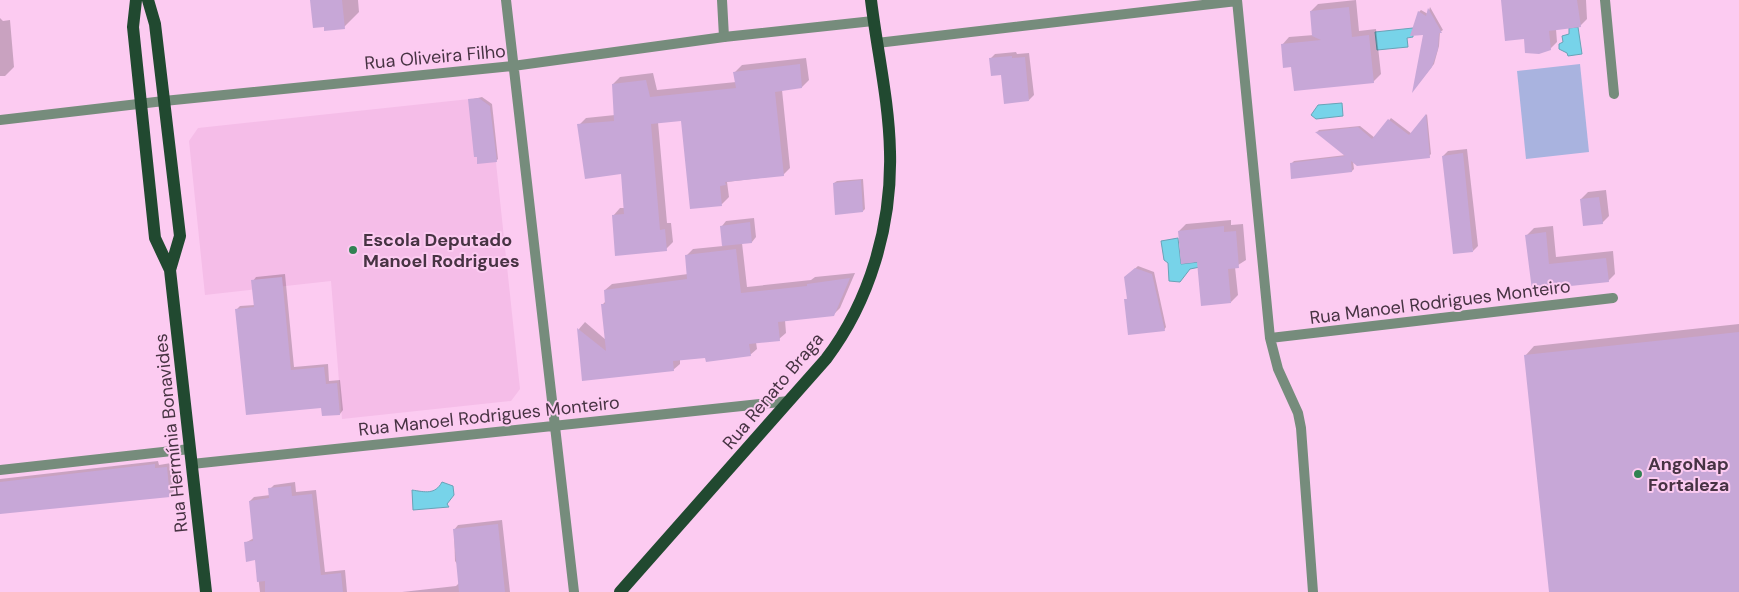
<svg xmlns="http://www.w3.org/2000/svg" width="1739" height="592" font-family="'DM Sans',sans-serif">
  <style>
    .built { fill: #f5bde8 }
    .green { fill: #a9b3df }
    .water { fill: #77d3e9; stroke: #69a3b7 }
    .shadow { fill: #0003 }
    .building { fill: #c7a7d7 }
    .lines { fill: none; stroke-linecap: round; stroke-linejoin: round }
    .service { stroke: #768c7c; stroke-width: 10 }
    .minor { stroke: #768c7c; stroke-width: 10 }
    .primary { stroke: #214930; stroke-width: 12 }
    .poi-dot { fill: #318252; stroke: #fccbf1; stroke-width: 2 }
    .labels { text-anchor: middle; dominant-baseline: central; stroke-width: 4; stroke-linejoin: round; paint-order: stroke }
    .street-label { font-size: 18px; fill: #473343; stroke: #fccbf1 }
    .poi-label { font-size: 18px; font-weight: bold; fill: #473343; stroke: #fccbf1; text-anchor: start }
  </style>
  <rect width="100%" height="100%" fill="#fccbf1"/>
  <!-- built -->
  <path class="built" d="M479,98L490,106L520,389L511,401L342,419L331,281L205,295L189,141L198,128Z"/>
  <!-- green -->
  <path class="green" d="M1580,64L1589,152L1526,159L1517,71Z"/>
  <!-- water -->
  <path class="water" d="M1578,27L1582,54L1568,56L1567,53L1559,49V44L1563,42L1562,36L1569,34V28Z
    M1413,28V37L1407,38L1408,47L1377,50L1375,32Z
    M1342,103L1343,116L1316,119L1311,115L1318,105Z
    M1178,238L1181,264L1199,262L1200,267L1190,269L1180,282L1169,281L1168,263L1164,260L1161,241Z
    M442,482L453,486L454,495L447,504L449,507L413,510L412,490C425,492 435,495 442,482Z"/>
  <!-- shadow -->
  <path class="shadow" d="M312,0H358L359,12L344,27Z
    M1356,0L1359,31L1376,29L1381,74L1373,82L1293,66L1282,45L1289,37L1314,35L1311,11L1318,4Z
    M1502,0H1586L1587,19L1580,26L1556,29L1557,42L1550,49L1525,37Z
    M1430,7L1443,30L1440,32L1439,46L1434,64L1414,89L1424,33L1419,12L1421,10L1428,14Z
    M0,18L3,21L10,20L14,67L5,76H0Z
    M1016,52L1017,54L1029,53L1034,95L1029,100L1002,74L990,59L995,54Z
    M806,58L809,80L802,87L782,90L790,168L783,175L727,182L729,197L722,204L691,207L682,119L658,122L667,223H671L673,242L666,249L613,216L620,208H625L623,173L579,125L586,118L615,115L613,84L620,77L653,73L657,90L736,82L735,72L742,65Z
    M482,97L492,104L498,159L496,161L469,100Z
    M1427,114L1431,154L1429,156L1353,161L1354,169L1352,171L1292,163L1294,161L1346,155L1317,132L1319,130L1360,126L1375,138L1391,118L1412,134Z
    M1467,149L1478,246L1473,251L1443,156L1448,151Z
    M863,179L865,209L863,211L834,183L837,181Z
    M1606,190L1609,216L1602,223L1581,199L1588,192Z
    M754,218L756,237L752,242L742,243L747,287L811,280L815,277L855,273L840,308L833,315L785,320L786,333L779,339L756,342L757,349L750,355L680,359V364L673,370L583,379L579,329L585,322L606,340L603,304L606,301L605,290L612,284L688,274L686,256L693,249L723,246L722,226L726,221Z
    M1231,220V225L1243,224L1246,260L1235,267L1238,295L1231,302L1198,261L1179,231L1186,224Z
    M1553,226L1556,257L1613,251L1615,274L1608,281L1533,289L1527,235L1534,228Z
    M1138,266L1154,272L1166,327L1164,330L1126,300L1128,297L1125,277Z
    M285,274L294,367L328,364L329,381L340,380L343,410L340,414L323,407L236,310L240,306L255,305L253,281L256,277Z
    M1739,324V592H1550L1525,356L1534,346Z
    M158,461L159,465L171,463L174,491L170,495L0,513V479Z
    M295,482L296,492L316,490L325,572L345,570L347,592H260L256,559L245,543L254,538L250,501L254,497L270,495V489L274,485Z
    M502,520L510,592H402L456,586L459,583L458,565L455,561L454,530L458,525Z"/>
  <!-- building -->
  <path class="building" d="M310,0H342L345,29L324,31V27L313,28Z
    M1501,0H1577L1581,27L1549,31L1551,50L1539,54L1525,53L1524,39L1505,41Z
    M1349,7L1352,37L1369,35L1374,83L1294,91L1291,67L1283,68L1281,44L1321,40L1312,36L1310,11Z
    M1428,8L1442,33H1439L1438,49L1432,67L1412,93L1423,35L1410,36L1418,11L1426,16Z
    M1012,56V58L1025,57L1029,101L1004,104L1001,75L991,76L989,58Z
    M800,64L802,88L775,92L784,176L725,182L726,185L720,186L722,206L690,209L681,121L651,124L660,230L665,229L667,251L615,256L612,215L624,214L621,174L585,179L577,124L614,121L612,84L646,80L650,97L736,88L733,72Z
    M479,98L490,106L497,162L477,164V157H474L468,99Z
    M1426,114L1430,158L1357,166L1351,161L1352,172L1291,179L1290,163L1345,156L1315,132L1358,127L1372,139L1388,119L1409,135Z
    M1463,153L1473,252L1453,254L1442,156Z
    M861,180L863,212L835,215L833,183Z
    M1599,197L1603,224L1583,226L1580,199Z
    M750,222L752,243L722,246L720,226Z
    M1224,226V232L1236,231L1239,268L1228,269L1231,303L1201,306L1197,262L1181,264L1178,231Z
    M1546,232L1549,264L1606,258L1609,282L1532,290L1525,235Z
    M736,249L741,293L807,286V284L850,278L834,316L778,322L780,341L749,344L751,356L706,362L705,358L673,361L674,371L582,381L577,328L606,351L601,304H605L604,290L687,279L685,255Z
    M1135,268L1152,274L1165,331L1128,335L1124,299H1127L1124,277Z
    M282,277L291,370L324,367L326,384L337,383L340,415L322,416L321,408L246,415L235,309L254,307L251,280Z
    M1739,332V592H1549L1524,355Z
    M155,464V468L167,467L170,497L0,514V482Z
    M291,486L292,496L312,494L321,575L341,573L343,592H265V581L257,582L255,560L246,562L244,542L253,541L249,501L269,498L268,488Z
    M498,524L505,592H459L453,529Z"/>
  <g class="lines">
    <!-- service -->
    <path class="service" d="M722,0L724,37"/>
    <!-- minor -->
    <path class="minor" d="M506,0L574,592
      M1237,0L1270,338L1278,369L1298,413L1301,428L1313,592
      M1605,0L1614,94
      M877,43L1237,1
      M0,120L164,101L513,66L724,37L873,21
      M1270,338L1613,298
      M192,464L789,401
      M0,470L190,449"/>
    <!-- primary -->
    <path class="primary" d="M136,0L133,27L155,238L170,270L206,592
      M148,0L155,24L180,236L170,270
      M620,592L826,359C870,301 892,225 890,152C889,101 877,50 871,0"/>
  </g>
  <!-- markers -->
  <g class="poi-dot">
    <circle cx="353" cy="250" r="5"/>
    <circle cx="1638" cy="474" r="5"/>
  </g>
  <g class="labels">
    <!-- street labels -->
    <g class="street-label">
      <text transform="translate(435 57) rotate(-5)">Rua Oliveira Filho</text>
      <text transform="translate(1440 302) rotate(-7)">Rua Manoel Rodrigues Monteiro</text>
      <text transform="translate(773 391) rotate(-50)">Rua Renato Braga</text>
      <text transform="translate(489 416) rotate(-6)">Rua Manoel Rodrigues Monteiro</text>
      <text transform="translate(171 433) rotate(-96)">Rua Hermínia Bonavides</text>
    </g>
    <!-- poi labels -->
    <g class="poi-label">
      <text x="363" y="240">Escola Deputado<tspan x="363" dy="21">Manoel Rodrigues</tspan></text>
      <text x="1648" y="464">AngoNap<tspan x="1648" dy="21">Fortaleza</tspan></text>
    </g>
  </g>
</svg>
